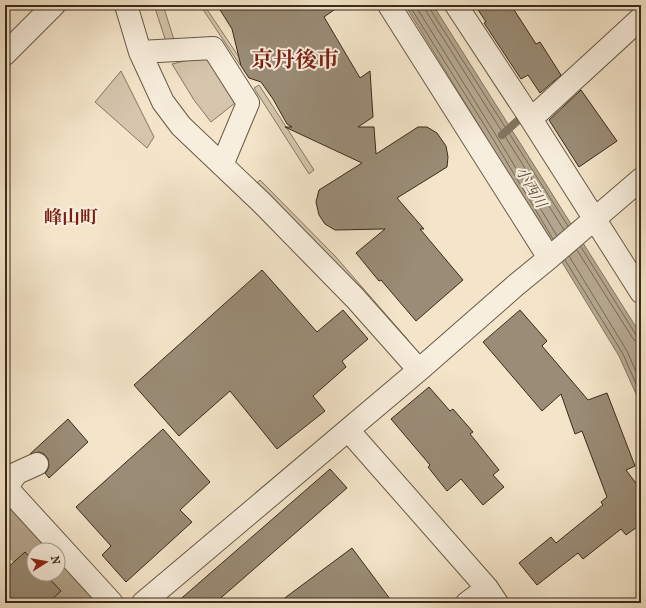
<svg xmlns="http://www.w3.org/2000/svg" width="646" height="608" font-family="'IM FELL French Canon','Noto Serif JP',serif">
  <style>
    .green { fill: #d4c5ac; stroke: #867864 }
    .water { fill: #b4a68e; stroke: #827560 }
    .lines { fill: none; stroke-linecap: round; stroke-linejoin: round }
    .shore { stroke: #766854; stroke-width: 1 }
    .stream { stroke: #827560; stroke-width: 8 }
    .river { stroke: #b4a68e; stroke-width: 46 }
    .building { fill: #9a8c76; stroke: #382b1b }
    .minor-casing { stroke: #675a47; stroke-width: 24 }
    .minor { stroke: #f8eedd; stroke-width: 22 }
    .labels { text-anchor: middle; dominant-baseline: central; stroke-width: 4; stroke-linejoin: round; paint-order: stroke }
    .water-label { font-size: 15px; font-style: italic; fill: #5d503e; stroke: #f8eedd }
    .district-label { font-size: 18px; font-weight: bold; fill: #7a1f14; stroke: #f8eedd }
    .town-label { font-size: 22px; font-weight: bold; fill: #7a1f14; stroke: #f8eedd }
  </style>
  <rect width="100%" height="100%" fill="#f4e5ca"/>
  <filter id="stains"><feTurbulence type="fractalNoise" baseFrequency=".005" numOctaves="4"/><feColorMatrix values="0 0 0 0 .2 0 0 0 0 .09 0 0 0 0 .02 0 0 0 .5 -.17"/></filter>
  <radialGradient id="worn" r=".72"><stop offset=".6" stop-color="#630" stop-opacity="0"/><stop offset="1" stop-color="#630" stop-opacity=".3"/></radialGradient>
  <!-- green -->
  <path class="green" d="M154,5H163L176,46L168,48Z
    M200,5H204L243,63L240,65Z
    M206,56L235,103L211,122L194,100L172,64Z
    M121,71L154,137L147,148L95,102Z
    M259,85L314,170L309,174L254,88Z
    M260,180L335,256L409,341L405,343L332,259L256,184Z"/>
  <!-- water -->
  <path class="water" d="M405,5H433L641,335V405L619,356L486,137Z"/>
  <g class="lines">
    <!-- shore -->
    <path class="shore" d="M409,5L490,134L553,239
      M415,5L494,132L557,236
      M425,5L426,11L564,230
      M430,5V9L568,226
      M581,247L636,335L638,336L641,337
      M577,250L632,337L635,341L641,342
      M569,256L627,351L641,383
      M565,260L623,354L641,395"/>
    <!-- stream -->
    <path class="stream" d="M502,135L526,113"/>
    <!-- river -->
    <path class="river" d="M5,518L34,551
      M55,574L80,603"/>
  </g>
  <!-- building -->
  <path class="building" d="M217,5H341L324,17L360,78L370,71L373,117L358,127H374L376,154L418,127H427L437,133L446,146L448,157L447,167L397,198L424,229H420L463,280L416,321L381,280L379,281L356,253L385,229L335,230L325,224L319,215L316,202L319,190L362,163L285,127H292L287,124L273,99L261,82L249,78L241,66L232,29Z
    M475,5H511L536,44L540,42L561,75L540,93L528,75L521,79L484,23L486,22Z
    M581,90L617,141L579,167L549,120Z
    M262,270L317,332L343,310L368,339L342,361L346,367L313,396L325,411L277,449L230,391L179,436L134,385Z
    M520,310L547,341L542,346L588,400L607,393L635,466L626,470L641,490V524L626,535L621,529L583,559L578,553L537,585L519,563L551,537L556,543L603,505L601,502L607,497L582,431L575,434L561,394L542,411L483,342Z
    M429,387L450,411L453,409L473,432L470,434L499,470L493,475L504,487L483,505L461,479L447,491L428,467L430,465L391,419Z
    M68,419L88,442L49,478L45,473L47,471L49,466L48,459L44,454L39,452L30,454Z
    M163,429L210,482L180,510L192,522L126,582L102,555L111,546L76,507Z
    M330,469L347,488L215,603H176Z
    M352,548L393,603H278Z
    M25,552L34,562V574H45L61,591L48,603H5V570Z"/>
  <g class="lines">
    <defs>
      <path id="minor" d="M126,5L140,52L163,102L181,126L261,202L355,298L419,370
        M389,5L549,258
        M456,5L531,119L641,292
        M140,52L213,48L248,103L222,165
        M5,54L54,5
        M531,119L641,18
        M348,430L487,588L497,603
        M5,486L112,603
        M6,488L17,473L37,464
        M143,603L419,370L516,285L549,258L641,179
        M467,603L487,588"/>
    </defs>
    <!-- minor casing -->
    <use href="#minor" class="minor-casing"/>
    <!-- minor -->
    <use href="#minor" class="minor"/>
  </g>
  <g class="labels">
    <!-- water labels -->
    <g class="water-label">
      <text transform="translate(531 187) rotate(59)">小西川</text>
    </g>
    <!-- district labels -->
    <g class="district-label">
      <text x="71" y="217">峰山町</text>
    </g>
    <!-- town labels -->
    <g class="town-label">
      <text x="295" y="60">京丹後市</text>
    </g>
  </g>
  <!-- margin -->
  <rect width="646" height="608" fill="none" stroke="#f4e5ca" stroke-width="20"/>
  <rect x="6" y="6" width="634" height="596" fill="none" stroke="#382b1b" stroke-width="2"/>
  <rect x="10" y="10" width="626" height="588" fill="none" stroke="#382b1b"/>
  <!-- north arrow -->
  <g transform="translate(46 562) rotate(79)"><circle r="19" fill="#f8eedd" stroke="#aba08f"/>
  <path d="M0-3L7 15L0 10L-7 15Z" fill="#8f2418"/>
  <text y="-6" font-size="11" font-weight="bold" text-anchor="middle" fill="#382b1b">N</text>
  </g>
  <rect width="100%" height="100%" filter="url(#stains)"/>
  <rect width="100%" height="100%" fill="url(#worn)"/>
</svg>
